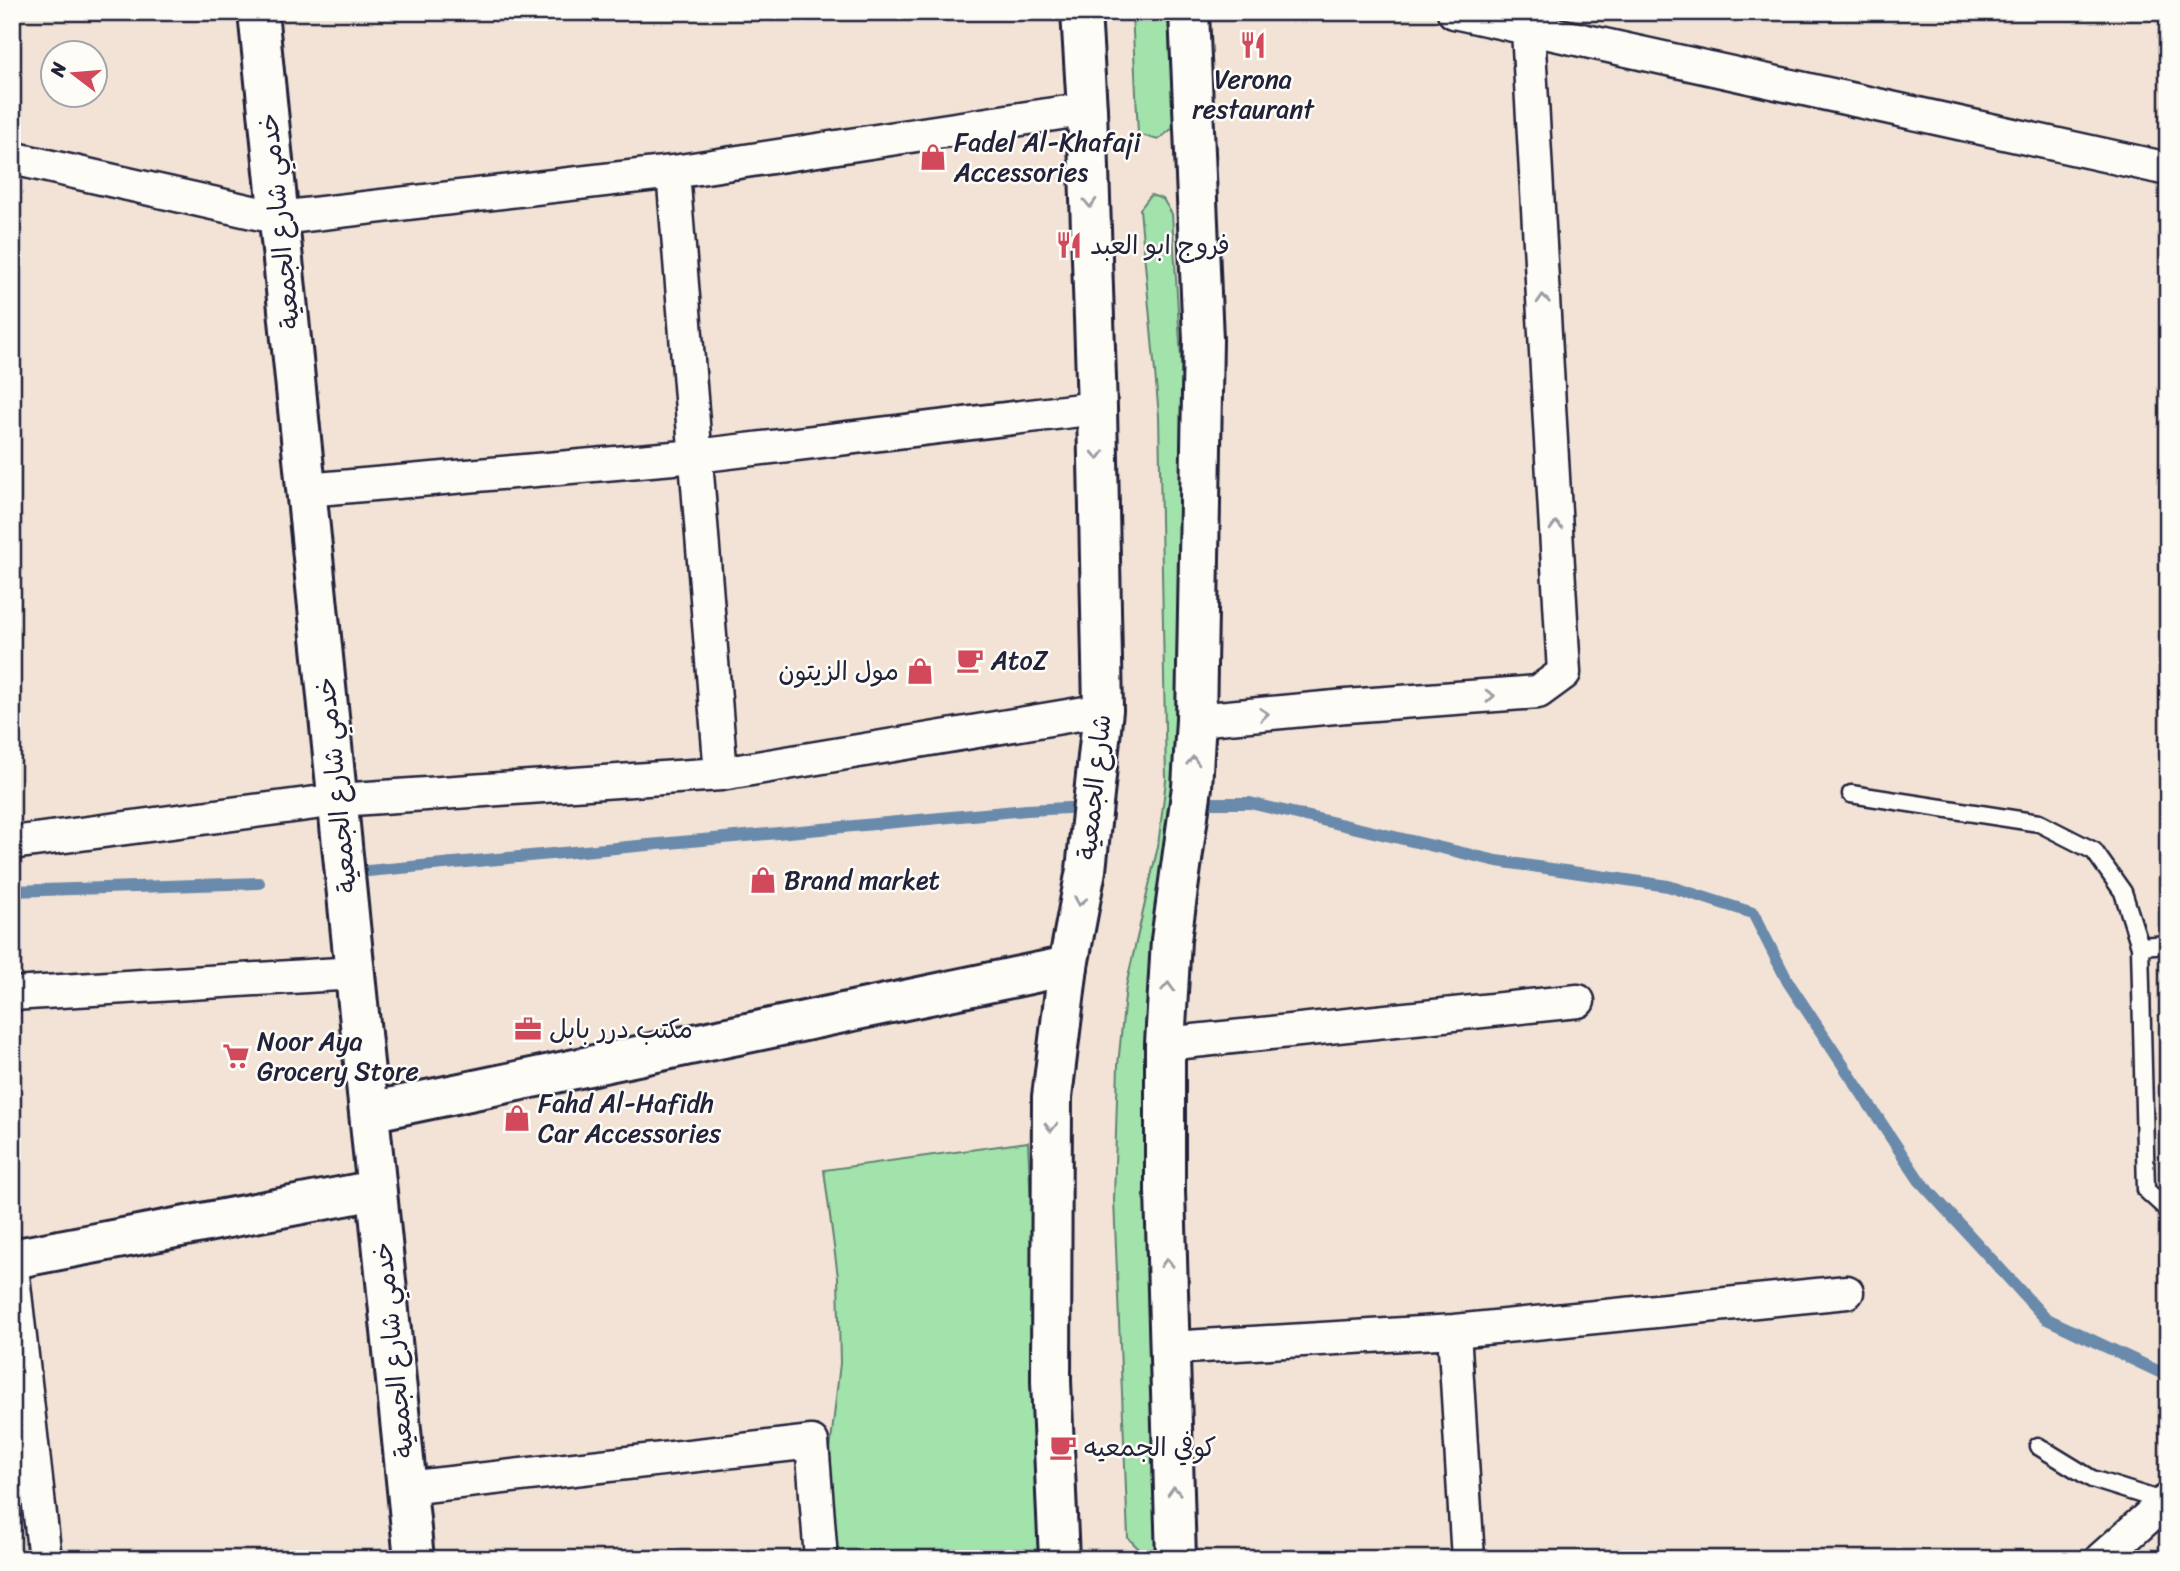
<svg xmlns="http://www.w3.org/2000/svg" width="2180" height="1571" font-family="Sriracha,'Playpen Sans Arabic',sans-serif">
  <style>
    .green { fill: #a2e2ab; stroke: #628273; stroke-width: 2 }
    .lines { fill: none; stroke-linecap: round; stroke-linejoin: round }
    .stream { stroke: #6a8aac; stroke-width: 12 }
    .lane-casing { stroke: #22223b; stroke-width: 21 }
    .street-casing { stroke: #22223b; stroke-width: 37 }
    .secondary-casing { stroke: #22223b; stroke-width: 44 }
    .primary-casing { stroke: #22223b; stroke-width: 44 }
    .lane { stroke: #fdfcf7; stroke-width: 16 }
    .street { stroke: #fdfcf7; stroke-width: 32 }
    .secondary { stroke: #fdfcf7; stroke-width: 38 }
    .primary { stroke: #fdfcf7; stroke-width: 38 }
    .oneway { stroke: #9a9aa2 }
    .labels { text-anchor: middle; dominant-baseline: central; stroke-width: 5; stroke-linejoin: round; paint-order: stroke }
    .poi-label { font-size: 26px; fill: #22223b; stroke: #fdfcf7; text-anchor: start }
    .street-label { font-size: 26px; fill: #22223b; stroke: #fdfcf7 }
  </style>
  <rect width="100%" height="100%" fill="#f2e3d6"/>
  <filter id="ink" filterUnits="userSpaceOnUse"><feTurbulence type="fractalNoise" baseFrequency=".0143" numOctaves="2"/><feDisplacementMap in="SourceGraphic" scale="14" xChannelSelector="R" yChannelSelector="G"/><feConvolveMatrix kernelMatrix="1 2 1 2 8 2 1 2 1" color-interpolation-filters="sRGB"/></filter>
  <g filter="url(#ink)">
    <!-- green -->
    <path class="green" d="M1132,12H1168L1174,127L1158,140L1138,134Z
      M1151,195L1163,199L1172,214L1187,455L1191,694L1151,1016L1144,1099L1161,1548L1142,1552L1128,1538L1114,1200L1118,1065L1126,986L1158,846L1166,780L1159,416L1140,209Z
      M1028,1142L1048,1559H832L829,1460L840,1363L838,1277L824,1170Z"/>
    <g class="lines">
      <!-- stream -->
      <path class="stream" d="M1195,803H1250L1497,861L1668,886L1753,913L1788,982L1919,1180L2045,1318L2168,1376
        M357,872L1027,810L1088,807
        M12,891L259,883"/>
      <defs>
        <path id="lane" d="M1851,794L2039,823L2094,851L2123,892L2140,946L2146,1190L2168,1210
          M2140,946L2168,944
          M2038,1446L2092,1479L2165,1502"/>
        <path id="street" d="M1454,12L2168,169
          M12,158L279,218L673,172L1087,109
          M673,172L721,774
          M306,490L696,456L1097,408
          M1196,720L1346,706L1538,692L1564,673L1527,12
          M12,843L338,800L721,774L1103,710
          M12,994L355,973
          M1165,1044L1578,1001
          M12,1267L45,1559
          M1454,1331L1468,1559
          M1169,1348L1454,1331L1847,1292
          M406,1488L812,1442L821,1559
          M2101,1559L2165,1502"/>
        <path id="secondary" d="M258,12L414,1559
          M369,1112L1068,966
          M12,1259L376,1190"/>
        <path id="primary" d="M1059,1559L1051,1381L1052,1097L1068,966L1086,870L1103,710L1097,408L1087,109L1081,12
          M1176,1559L1165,1191V1044L1171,940L1192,787L1196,720L1203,340L1189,12"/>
      </defs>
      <!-- lane casing -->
      <use href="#lane" class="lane-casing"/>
      <!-- street casing -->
      <use href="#street" class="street-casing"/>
      <!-- secondary casing -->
      <use href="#secondary" class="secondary-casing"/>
      <!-- primary casing -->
      <use href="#primary" class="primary-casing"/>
      <!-- lane -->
      <use href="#lane" class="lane"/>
      <!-- street -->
      <use href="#street" class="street"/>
      <!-- secondary -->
      <use href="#secondary" class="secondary"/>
      <!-- primary -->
      <use href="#primary" class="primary"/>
    </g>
    <!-- one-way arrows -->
    <defs><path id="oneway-chevron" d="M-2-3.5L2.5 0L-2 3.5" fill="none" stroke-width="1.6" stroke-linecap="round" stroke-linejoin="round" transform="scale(1.75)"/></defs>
    <g class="oneway">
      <use href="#oneway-chevron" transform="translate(1090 203) rotate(88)"/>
      <use href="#oneway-chevron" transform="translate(1543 299) rotate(-93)"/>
      <use href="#oneway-chevron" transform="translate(1098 455) rotate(89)"/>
      <use href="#oneway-chevron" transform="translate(1556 526) rotate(-93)"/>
      <use href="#oneway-chevron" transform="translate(1490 696) rotate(-4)"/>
      <use href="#oneway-chevron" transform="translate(1264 714) rotate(-5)"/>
      <use href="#oneway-chevron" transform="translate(1193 761) rotate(-87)"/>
      <use href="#oneway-chevron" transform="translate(1080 901) rotate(101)"/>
      <use href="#oneway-chevron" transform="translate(1168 987) rotate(-87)"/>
      <use href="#oneway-chevron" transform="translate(1051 1127) rotate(90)"/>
      <use href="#oneway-chevron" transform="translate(1167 1263) rotate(-91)"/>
      <use href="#oneway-chevron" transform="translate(1174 1491) rotate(-92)"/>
    </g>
  </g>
  <!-- icons -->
  <defs>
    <symbol id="restaurant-bare" viewBox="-9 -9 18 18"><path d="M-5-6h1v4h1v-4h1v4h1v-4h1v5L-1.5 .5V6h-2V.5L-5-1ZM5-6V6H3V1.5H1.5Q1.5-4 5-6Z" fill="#d1495b" stroke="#fdfcf7" stroke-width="2.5" paint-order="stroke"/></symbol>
    <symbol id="shop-bare" viewBox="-9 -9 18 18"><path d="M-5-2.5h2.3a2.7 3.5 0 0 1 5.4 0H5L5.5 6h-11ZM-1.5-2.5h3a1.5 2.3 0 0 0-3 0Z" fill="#d1495b" stroke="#fdfcf7" stroke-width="2.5" paint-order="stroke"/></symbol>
    <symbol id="cafe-bare" viewBox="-9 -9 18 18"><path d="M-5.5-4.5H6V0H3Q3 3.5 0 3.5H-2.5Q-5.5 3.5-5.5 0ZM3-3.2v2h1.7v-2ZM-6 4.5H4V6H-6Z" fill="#d1495b" stroke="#fdfcf7" stroke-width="2.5" paint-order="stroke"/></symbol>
    <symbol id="office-bare" viewBox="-9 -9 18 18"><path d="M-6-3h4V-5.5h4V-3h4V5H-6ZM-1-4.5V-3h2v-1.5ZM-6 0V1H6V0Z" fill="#d1495b" stroke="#fdfcf7" stroke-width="2.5" paint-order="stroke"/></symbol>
    <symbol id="supermarket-bare" viewBox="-9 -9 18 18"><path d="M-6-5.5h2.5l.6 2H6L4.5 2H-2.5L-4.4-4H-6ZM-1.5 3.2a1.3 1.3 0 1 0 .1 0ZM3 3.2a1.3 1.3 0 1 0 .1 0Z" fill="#d1495b" stroke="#fdfcf7" stroke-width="2.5" paint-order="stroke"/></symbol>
  </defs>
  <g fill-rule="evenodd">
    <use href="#restaurant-bare" x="1234" y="26" width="38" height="38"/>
    <use href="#shop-bare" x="914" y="138" width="38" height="38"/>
    <use href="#restaurant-bare" x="1050" y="226" width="38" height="38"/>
    <use href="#cafe-bare" x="951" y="641" width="38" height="38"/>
    <use href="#shop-bare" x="901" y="652" width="38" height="38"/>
    <use href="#shop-bare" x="744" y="861" width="38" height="38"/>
    <use href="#office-bare" x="509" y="1010" width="38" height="38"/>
    <use href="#supermarket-bare" x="217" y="1037" width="38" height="38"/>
    <use href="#shop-bare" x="498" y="1099" width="38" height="38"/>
    <use href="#cafe-bare" x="1044" y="1428" width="38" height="38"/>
  </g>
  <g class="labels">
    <!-- poi labels -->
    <g class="poi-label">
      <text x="1253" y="79" text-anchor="middle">Verona<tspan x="1253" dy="30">restaurant</tspan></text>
      <text x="954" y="142">Fadel Al-Khafaji<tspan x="954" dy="30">Accessories</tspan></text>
      <text x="1090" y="245">فروج ابو العبد</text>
      <text x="991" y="660">AtoZ</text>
      <text x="899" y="671" text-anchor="end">مول الزيتون</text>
      <text x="784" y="880">Brand market</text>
      <text x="549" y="1029">مكتب درر بابل</text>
      <text x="257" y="1041">Noor Aya<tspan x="257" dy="30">Grocery Store</tspan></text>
      <text x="538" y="1103">Fahd Al-Hafidh<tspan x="538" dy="30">Car Accessories</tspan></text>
      <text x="1084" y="1447">كوفي الجمعيه</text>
    </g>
    <!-- street labels -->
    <g class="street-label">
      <text transform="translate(279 221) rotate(-96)">خدمي شارع الجمعية</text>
      <text transform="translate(336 785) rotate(-96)">خدمي شارع الجمعية</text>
      <text transform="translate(1094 787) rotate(-84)">شارع الجمعية</text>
      <text transform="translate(393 1350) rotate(-96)">خدمي شارع الجمعية</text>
    </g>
  </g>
  <!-- margin -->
  <rect width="2180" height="1571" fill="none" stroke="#fdfcf7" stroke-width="42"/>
  <rect x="21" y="21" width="2138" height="1529" fill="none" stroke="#22223b" stroke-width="2.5" filter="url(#ink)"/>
  <!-- north arrow -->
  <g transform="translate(74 74) rotate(286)"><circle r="33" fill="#fdfcf7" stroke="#a5a5ac" stroke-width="2"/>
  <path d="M0-5L12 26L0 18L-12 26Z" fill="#d1495b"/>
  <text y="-10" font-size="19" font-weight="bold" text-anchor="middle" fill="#22223b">N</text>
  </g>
</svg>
